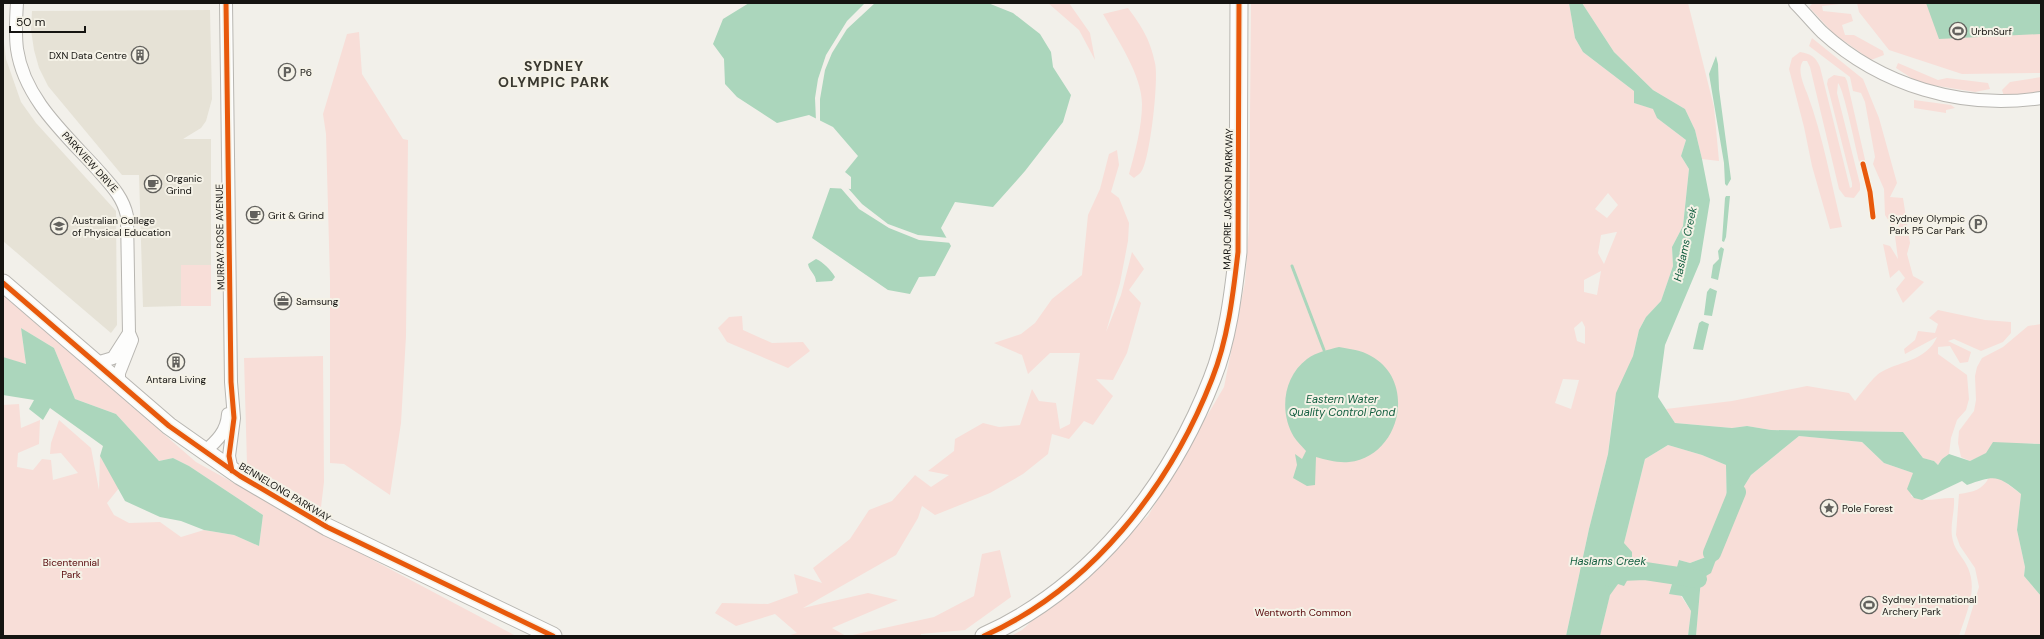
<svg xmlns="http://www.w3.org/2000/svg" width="2044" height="639" font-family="'DM Sans',sans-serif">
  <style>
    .built { fill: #e6e2d6 }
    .green { fill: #f8ded8; fill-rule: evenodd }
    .water { fill: #abd6bc }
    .pier { fill: #f2f0ea }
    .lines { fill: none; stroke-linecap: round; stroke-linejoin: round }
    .stream { stroke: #abd6bc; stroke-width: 3 }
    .river { stroke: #abd6bc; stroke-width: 18 }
    .street-casing { stroke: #b8b6b1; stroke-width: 14 }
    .secondary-casing { stroke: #b8b6b1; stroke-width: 19 }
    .street { stroke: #fdfdfc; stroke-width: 12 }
    .secondary { stroke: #fdfdfc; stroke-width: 17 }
    .cycleway-casing { stroke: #f5f2e7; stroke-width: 8 }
    .cycleway { stroke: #e8590c; stroke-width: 5 }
    .labels { text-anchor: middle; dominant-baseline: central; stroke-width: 4; stroke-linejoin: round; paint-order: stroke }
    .poi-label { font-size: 10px; fill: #151411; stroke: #f5f2e7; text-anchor: start }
    .street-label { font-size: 10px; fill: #151411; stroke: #f5f2e7 }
    .park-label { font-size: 10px; fill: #57080a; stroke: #f5f2e7 }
    .water-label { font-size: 11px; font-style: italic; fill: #125e3f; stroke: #f5f2e7 }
    .district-label { font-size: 14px; font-weight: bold; letter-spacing: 1px; fill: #3b3930; stroke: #f5f2e7 }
  </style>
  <rect width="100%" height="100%" fill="#f2f0ea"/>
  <!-- built -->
  <path class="built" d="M210,10L212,99L206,121L201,128L183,139H211V265H181V306L143,307L139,175H122L48,86L39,68L34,50L31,30L32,11Z
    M3,34L6,59L21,102L36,123L116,211L117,325L111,333L3,241Z"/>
  <!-- green -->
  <path class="green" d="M1048,3H1069L1090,33L1095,60L1079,30Z
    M1251,3H1569L1575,38L1583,52L1634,91V103L1654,109L1657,118L1686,140L1681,156L1689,169L1683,226L1672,247L1673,266L1661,301L1646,317L1639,330L1633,356L1614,404L1608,454L1589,529L1566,636H1011L1022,630L1148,516L1224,387L1245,282L1249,228ZM1608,193L1618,205L1607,218L1595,209ZM1616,232H1617L1604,264L1598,253L1601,235ZM1601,271L1597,295L1584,292V280ZM1582,321L1585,327V344L1577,341L1574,328ZM1563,379L1579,380L1571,409L1555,403Z
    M1582,3H1688L1714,107L1719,161L1702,159L1695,130L1685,109L1653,90L1614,52Z
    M1813,3H1849L1822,6L1823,11L1851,14L1853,21L1842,25L1845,35H1854L1883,51L1884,55L1871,60L1834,34L1809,7Z
    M1857,3H2041V73L1962,74L1889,50L1859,12Z
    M1128,8C1142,27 1150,39 1155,63C1159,78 1150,161 1141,172C1140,174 1136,176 1134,178L1129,174C1135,152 1142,127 1142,104C1142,75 1117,39 1103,14Z
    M359,32L362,74L403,139L408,140L406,336L401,423L390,495L344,464L330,463V281L326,134L323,114L347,34Z
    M1812,38L1863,79L1879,118L1897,183L1890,197L1903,198L1910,243L1907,254L1913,276L1924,282L1903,303L1896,289L1905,278L1899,270L1890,278L1883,244L1890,246L1898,259L1895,236L1898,229L1900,215L1893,227L1885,215L1884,189L1873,164L1875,157L1865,102L1861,93L1853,91L1850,77L1809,46Z
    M1800,52C1811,54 1815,56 1820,67L1850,188L1852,187V183L1827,84L1828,79L1834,75L1845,77L1847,81L1866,164L1860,165C1856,151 1844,89 1838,83L1837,93L1860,184V190L1854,198L1845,197L1839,189L1810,67L1807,61H1803C1797,69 1803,84 1807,93C1823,136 1831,182 1842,227L1830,229L1812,166L1804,127L1789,69L1792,58Z
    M1898,63L1938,80L1947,78L1988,83L1990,89L1975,92L1919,83L1896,68Z
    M2041,77V93L2004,96L2002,90L2010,82Z
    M1914,100L1951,105L1955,108L1946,110V113L1914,108Z
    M1117,150L1119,165L1111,192L1119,198L1129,223L1128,241L1120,283L1106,332L1121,295L1132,252L1144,269L1129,290L1141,303L1127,353L1113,380L1096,379L1113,396L1093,425L1084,421L1069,439L1052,434L1048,454L1023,474L990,493L935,515L922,506L918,518L896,555L803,608L868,593L898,600L832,628L846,636H787L797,633L775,614L736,626L715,613L722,603L768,604L798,593L794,574L822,583L813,568L850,539L869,510L892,501L915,475L931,487L949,475L928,471L954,451L955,439L983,423L999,427L1020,425L1032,389L1039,401L1056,403L1060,429L1070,424L1080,353H1050L1028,374L1022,355L994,343L1021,334L1035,323L1052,299L1082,275L1088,215L1100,189L1109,154Z
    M181,265H211V306H181Z
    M3,295L196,462L371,559L516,636H3V405L19,404L21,428L40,420L39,444L18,453L17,467L33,470L42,459L51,460L53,480L78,473L61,453L50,454L51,443L59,420L91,448L99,490L100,456L119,488L107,503L114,515L129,523L160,522L181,537L204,530L234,535L259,546L263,515L189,466L173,458L159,461L116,414L75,399L54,348L21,328L26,364L3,358Z
    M1938,310L1985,320L2011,322V333L2003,342L1981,351L1954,339L1948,341L1971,352L1968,362L1960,363L1950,346L1938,347V354L1967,375L1969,399L1966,410L1957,420L1951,438L1949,454L1942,459L1938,465L1934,461L1923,458L1903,432L1771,430L1747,426L1732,428L1675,423L1666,409L1732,401L1807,386L1849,393L1855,401C1862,393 1874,375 1883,371C1902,361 1927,360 1937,337L1905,354L1904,349L1915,340L1918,331L1935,333L1938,324L1929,318Z
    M742,316L743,330L772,343L803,342L810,351L788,368L727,342L718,328L729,317Z
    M2041,324V444C2016,441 1993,450 1970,461L1961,457L1958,443L1959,431L1974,411L1976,400L1975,376L1977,367L1982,358L2003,347L2028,326Z
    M323,356L324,482L321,507L247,464L244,358Z
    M1799,436L1862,442L1884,463L1913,473L1911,496C1923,504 1940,497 1954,498C1955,512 1949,527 1953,541C1955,551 1964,558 1968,568C1978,591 1966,613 1959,636H1696L1701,579L1723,541L1719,527L1706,557L1690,563L1679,560L1669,593L1681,596L1691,611L1688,636H1600L1610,594L1618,584L1624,543L1645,459L1668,445L1702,455L1726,465L1727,514L1751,475Z
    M1989,477L2001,479L2021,494L2017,530L2025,567L2024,576L2041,596V636H1964L1979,587L1975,568L1960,546L1956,535L1959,494C1973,492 1983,490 1989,477Z
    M1000,550L1011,597L965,630L921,634V636H848L934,617L974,596L982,554Z"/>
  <!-- water -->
  <path class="water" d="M749,3H988L1013,13L1040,34L1051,52L1053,67L1071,95L1063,122L1025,171L993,207L955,202L941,228L951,246L935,276L919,277L910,294L888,290L812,238L830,188L851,189V177L845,172L858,156L833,127L809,115L777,123L737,97L725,84L724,59L713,44L723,19Z
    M1569,3H1582L1614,52L1653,90L1685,109L1695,130L1702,159L1710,200L1700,262L1665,345L1658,397L1675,423L1732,428L1747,426L1771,430L1903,432L1923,458L1934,461L1938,465L1942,459L1949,454L1970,461L1986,453L1993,442L2041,444V596L2024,576L2025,567L2017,530L2021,494C1997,475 1996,475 1967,485L1962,481L1922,500L1914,498L1907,489L1913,473L1884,463L1862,442L1799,436L1751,475L1727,514L1726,465L1702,455L1668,445L1645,459L1624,543L1632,552V572L1624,586L1618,584L1610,595L1600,636H1566L1589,529L1608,454L1616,393L1633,356L1639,330L1646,317L1661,301L1673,266L1672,247L1683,226L1689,169L1681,156L1686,140L1657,118L1653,109L1634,103V91L1583,52L1575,38Z
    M1926,3H2041V34L1939,39Z
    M1716,56L1718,64L1719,89L1731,179L1727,186L1725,184L1724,163L1709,74Z
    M1726,196H1730L1726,237L1724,242L1722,241L1725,198Z
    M1721,247L1724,249L1718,280L1711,278L1713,265L1719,259L1718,251Z
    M816,259C823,262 831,270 835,277L832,281L816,282C816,274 809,271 808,264Z
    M1710,288L1717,291L1712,316L1704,315L1707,292Z
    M1702,321L1709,324L1703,350L1693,349L1699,323Z
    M21,328L54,348L75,399L116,414L159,461L173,458L189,466L263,515L259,546L234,535L204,530L181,521L160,517L125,501L100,456L103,446L50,408L43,420L29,409L34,400L3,395V357L26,364Z
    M1339,347C1350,349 1361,350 1371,356C1417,381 1401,456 1349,462C1337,463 1327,460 1316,457L1315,485L1307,486L1293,478L1297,465L1295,454L1302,459L1306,451C1302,446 1297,442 1294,437C1279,412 1283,377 1307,359C1317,352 1327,350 1339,347Z
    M1719,526L1723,541L1711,573L1701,579L1696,636H1688L1691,611L1682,596L1669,594L1679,560L1690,563L1706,557Z"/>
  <!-- pier -->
  <path class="pier" d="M865,3H875L847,29L832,53L825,70L820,99V123L816,121L815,98L818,79L826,55L847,21Z
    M839,186L847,187L862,204L888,224L918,235L949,238L952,243L919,240L889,228L859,209Z"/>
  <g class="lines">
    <!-- stream -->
    <path class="stream" d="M1292,266L1324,350"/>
    <!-- river -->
    <path class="river" d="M1712,553L1737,492
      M1610,578L1621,572L1645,571L1698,579"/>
    <defs>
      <path id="street" d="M17,3C16,18 15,33 17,49C24,98 64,133 96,168C109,183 123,196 127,216L129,333L132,340L119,373V383
        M226,3L231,382L234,418L229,456L232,471
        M1795,3C1804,12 1813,23 1822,32C1881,86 1963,110 2041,98
        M98,366L103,361L113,358L129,333
        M205,451C217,441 227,431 228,414"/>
      <path id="secondary" d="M3,283L169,426L240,476L327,527L553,636
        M984,636C1091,588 1170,487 1212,379C1228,339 1233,295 1238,252L1239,3"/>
    </defs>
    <!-- street casing -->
    <use href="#street" class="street-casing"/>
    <!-- secondary casing -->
    <use href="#secondary" class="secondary-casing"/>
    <!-- street -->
    <use href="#street" class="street"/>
    <!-- secondary -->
    <use href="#secondary" class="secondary"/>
    <defs>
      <path id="cycleway" d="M226,3L231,382L234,418L229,456L232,471
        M1863,164L1870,192L1873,217
        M3,283L169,426L240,476L327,527L553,636
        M984,636C1091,588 1170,487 1212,379C1228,339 1233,295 1238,252L1239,3"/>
    </defs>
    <!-- cycleway casing -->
    <use href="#cycleway" class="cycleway-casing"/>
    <!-- cycleway -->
    <use href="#cycleway" class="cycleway"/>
  </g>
  <!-- icons -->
  <defs>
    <symbol id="stadium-ring" viewBox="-11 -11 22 22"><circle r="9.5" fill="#f5f2e7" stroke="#62615d" stroke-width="1.5"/><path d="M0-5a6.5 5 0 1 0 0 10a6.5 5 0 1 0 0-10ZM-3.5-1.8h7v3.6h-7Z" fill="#62615d"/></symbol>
    <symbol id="building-ring" viewBox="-11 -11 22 22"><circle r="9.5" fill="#f5f2e7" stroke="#62615d" stroke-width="1.5"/><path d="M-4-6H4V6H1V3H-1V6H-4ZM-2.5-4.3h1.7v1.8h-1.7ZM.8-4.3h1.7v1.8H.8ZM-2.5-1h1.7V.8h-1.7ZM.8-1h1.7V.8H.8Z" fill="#62615d"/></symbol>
    <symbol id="parking-ring" viewBox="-11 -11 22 22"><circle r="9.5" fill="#f5f2e7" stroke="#62615d" stroke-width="1.5"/><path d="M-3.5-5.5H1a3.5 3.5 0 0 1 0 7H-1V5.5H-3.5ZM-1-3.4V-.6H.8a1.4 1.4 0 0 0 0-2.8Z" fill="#62615d"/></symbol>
    <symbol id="cafe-ring" viewBox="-11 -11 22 22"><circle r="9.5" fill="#f5f2e7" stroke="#62615d" stroke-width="1.5"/><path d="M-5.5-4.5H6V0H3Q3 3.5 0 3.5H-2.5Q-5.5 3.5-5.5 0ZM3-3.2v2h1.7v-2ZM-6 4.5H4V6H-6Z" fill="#62615d"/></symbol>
    <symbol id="university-ring" viewBox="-11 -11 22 22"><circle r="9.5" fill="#f5f2e7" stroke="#62615d" stroke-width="1.5"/><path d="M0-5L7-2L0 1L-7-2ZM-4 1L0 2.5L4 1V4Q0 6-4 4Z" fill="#62615d"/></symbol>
    <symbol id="office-ring" viewBox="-11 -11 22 22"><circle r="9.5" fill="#f5f2e7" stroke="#62615d" stroke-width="1.5"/><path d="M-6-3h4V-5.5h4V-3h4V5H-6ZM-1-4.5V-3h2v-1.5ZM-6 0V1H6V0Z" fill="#62615d"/></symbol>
    <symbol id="sight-ring" viewBox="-11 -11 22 22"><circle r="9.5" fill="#f5f2e7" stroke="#62615d" stroke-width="1.5"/><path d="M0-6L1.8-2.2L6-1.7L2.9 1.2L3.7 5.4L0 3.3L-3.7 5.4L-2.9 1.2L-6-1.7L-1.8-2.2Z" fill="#62615d"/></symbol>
  </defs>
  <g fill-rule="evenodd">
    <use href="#stadium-ring" x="1948" y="21" width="20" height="20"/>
    <use href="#building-ring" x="130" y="45" width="20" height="20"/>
    <use href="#parking-ring" x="277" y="62" width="20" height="20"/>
    <use href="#cafe-ring" x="143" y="174" width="20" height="20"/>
    <use href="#cafe-ring" x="245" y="205" width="20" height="20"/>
    <use href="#parking-ring" x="1968" y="214" width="20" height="20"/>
    <use href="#university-ring" x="49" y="216" width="20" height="20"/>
    <use href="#office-ring" x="273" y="291" width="20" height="20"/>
    <use href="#building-ring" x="166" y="352" width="20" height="20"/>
    <use href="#sight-ring" x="1819" y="498" width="20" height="20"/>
    <use href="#stadium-ring" x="1859" y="595" width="20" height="20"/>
  </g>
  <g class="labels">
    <!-- poi labels -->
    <g class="poi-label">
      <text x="1971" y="31">UrbnSurf</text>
      <text x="127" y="55" text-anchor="end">DXN Data Centre</text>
      <text x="300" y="72">P6</text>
      <text x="166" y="178">Organic<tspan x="166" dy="12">Grind</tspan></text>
      <text x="268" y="215">Grit &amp; Grind</text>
      <text x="1965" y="218" text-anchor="end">Sydney Olympic<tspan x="1965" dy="12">Park P5 Car Park</tspan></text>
      <text x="72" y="220">Australian College<tspan x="72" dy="12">of Physical Education</tspan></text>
      <text x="296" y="301">Samsung</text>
      <text x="176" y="379" text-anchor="middle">Antara Living</text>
      <text x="1842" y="508">Pole Forest</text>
      <text x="1882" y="599">Sydney International<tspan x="1882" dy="12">Archery Park</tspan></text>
    </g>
    <!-- street labels -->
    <g class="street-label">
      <text transform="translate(90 162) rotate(48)">PARKVIEW DRIVE</text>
      <text transform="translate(1228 199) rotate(-89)">MARJORIE JACKSON PARKWAY</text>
      <text transform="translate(220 237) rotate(-91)">MURRAY ROSE AVENUE</text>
      <text transform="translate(285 492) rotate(31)">BENNELONG PARKWAY</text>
    </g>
    <!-- park labels -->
    <g class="park-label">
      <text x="71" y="562">Bicentennial<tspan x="71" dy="12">Park</tspan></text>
      <text x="1303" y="612">Wentworth Common</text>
    </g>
    <!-- water labels -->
    <g class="water-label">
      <text transform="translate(1685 244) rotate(-78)">Haslams Creek</text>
      <text x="1342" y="399">Eastern Water<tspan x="1342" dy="13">Quality Control Pond</tspan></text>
      <text x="1608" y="561">Haslams Creek</text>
    </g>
    <!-- district labels -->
    <g class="district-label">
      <text x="554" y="66">SYDNEY<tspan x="554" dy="16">OLYMPIC PARK</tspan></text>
    </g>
  </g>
  <!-- border -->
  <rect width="2044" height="639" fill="none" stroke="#151411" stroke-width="8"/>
  <!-- scale -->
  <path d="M10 26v6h75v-6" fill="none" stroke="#151411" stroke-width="2"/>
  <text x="16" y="26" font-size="12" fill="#151411" stroke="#f5f2e7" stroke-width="3" paint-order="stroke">50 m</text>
</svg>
